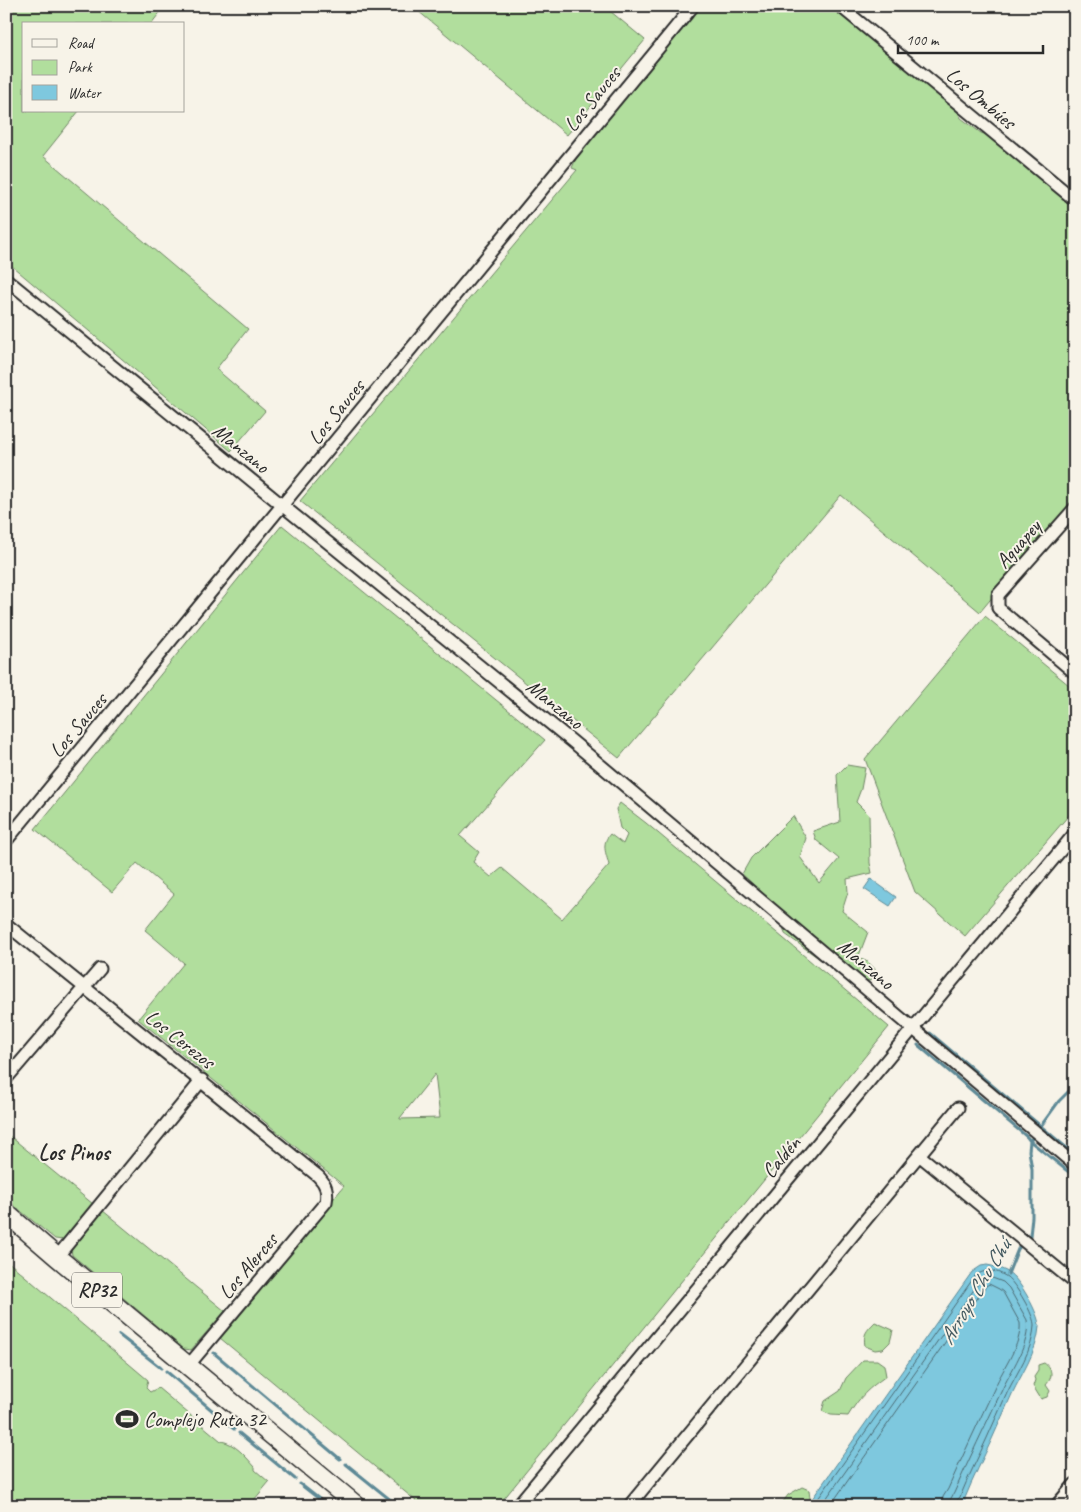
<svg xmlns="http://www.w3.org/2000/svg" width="1081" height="1512" font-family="Caveat,sans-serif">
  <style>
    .green { fill: #b1de9d; stroke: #6e8464; fill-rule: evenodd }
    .water { fill: #7ec8de; stroke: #5d8996 }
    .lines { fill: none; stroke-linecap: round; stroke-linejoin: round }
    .shore { stroke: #4c6a73; stroke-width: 1 }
    .stream { stroke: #5d8996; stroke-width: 3 }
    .street-casing { stroke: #2b2b2b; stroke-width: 15 }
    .primary-casing { stroke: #2b2b2b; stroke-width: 21 }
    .street { stroke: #f7f3e8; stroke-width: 11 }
    .primary { stroke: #f7f3e8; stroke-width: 18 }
    .labels { text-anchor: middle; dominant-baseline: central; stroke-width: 4; stroke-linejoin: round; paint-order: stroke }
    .shield { fill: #f7f3e8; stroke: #686764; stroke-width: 1 }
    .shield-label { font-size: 20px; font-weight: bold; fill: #2b2b2b }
    .street-label { font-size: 21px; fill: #2b2b2b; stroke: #f7f3e8 }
    .poi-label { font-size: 21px; fill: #2b2b2b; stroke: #f7f3e8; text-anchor: start }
    .neighbourhood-label { font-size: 22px; font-weight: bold; fill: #2b2b2b; stroke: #f7f3e8 }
    .water-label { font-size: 22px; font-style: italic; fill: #445a61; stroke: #f7f3e8 }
  </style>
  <rect width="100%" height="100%" fill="#f7f3e8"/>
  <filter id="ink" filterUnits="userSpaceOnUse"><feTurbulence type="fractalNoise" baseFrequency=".02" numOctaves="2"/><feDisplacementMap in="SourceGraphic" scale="10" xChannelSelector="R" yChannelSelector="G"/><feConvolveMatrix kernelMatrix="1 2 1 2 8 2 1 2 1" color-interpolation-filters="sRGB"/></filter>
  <g filter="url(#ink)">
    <!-- green -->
    <path class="green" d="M6,6H165L151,24H24V111H79L43,156L248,329L216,369L265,411L231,451L6,261Z
      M412,6H604L645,40L567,135Z
      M698,6H832L953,103L961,118L981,133L988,135L1075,206V498L980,612L841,495L619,758L300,501L577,170L572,168L579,151Z
      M282,525L545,740L460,836L479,852L473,862L491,877L502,868L562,919L609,865C606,853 601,844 610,834L623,844L627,835L620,828L616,809L620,803L646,823L889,1027L498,1506H422L220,1338L344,1186L138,1019L184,963L145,930L174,894L137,863L112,892L35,829ZM435,1074L440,1118L400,1119V1118Z
      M985,616L1075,690V808L965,936L915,892L865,759Z
      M847,765L865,768L861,789L856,802L869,815L870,863L872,873L847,879L848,892L842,911L868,932L858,958L868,962L875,969L871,981L845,977L785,934L778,907L742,874L751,858L793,816L806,838L800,857L819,883L839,859L816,840L813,831L840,822L837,775Z
      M6,1133L93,1204L63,1240L55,1239L6,1199Z
      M102,1210L225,1311L191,1350L184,1349L72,1255L71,1249Z
      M6,1260L148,1380L146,1388L150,1392L158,1388L221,1441C235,1443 246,1457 255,1467V1470L269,1482L249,1506H6Z
      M875,1322L893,1330L890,1342L883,1349L875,1350L865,1346C863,1334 866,1331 875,1322Z
      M863,1360H877L884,1365L886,1376C868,1389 860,1396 848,1416L831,1415L822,1411L825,1401L840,1391L846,1378Z
      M1044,1363C1053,1369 1053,1377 1046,1385L1050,1391L1047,1397L1041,1399L1033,1386L1035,1380L1034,1377L1038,1371V1365Z
      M802,1487L809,1490L811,1506H780L788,1495Z"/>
    <!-- water -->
    <path class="water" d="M871,879L896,897L890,906L864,889Z
      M987,1265C994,1266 1002,1269 1008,1272C1019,1278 1040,1315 1039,1327C1037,1352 1022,1373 1012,1394C1005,1409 999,1424 992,1439C983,1459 973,1478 965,1498V1501L961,1503L960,1506H807L972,1272L981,1266Z"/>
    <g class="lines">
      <!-- shore -->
      <path class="shore" d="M813,1506L975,1276C986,1268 996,1270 1007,1277C1015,1283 1035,1316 1034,1326C1033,1350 1017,1372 1007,1393C1000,1408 994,1423 987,1438C978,1458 968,1477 960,1497L956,1501L955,1506
        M821,1506L980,1281L987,1276L1003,1282L1009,1288L1027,1320C1031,1344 1010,1371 1001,1392C985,1426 969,1459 954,1493L950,1500L949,1506
        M830,1506L970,1307L986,1286L989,1284L999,1289L1003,1292L1020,1323C1022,1344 1003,1368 995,1387C979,1421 963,1455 948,1489L943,1497L941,1506"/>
      <!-- stream -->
      <path class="stream" d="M930,1033L1075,1155
        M918,1045L1027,1137L1030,1141L1075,1177
        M1027,1239L1030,1236L1032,1217V1169L1029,1151L1030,1141L1059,1101L1075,1085
        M1008,1274L1018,1249L1022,1244
        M119,1335L161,1368
        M214,1353L340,1459
        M166,1371L234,1429
        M239,1433L295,1479
        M346,1464L398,1506
        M300,1484L328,1506"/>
      <defs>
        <path id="street" d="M840,6L1075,200
          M6,279L283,506L573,742L1075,1165
          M1075,508L998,595V608L1075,673
          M6,841L693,6
          M6,924L318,1176C326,1184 328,1191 326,1202L188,1366
          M6,1079L100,969
          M919,1155L1075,1283
          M57,1257L202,1080
          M517,1506L1075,833
          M629,1506L958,1108
          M1056,1506L1075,1484"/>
        <path id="primary" d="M6,1213L57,1257L357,1506"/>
      </defs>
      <!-- street casing -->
      <use href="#street" class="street-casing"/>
      <!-- primary casing -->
      <use href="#primary" class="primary-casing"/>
      <!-- street -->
      <use href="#street" class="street"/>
      <!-- primary -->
      <use href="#primary" class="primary"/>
    </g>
  </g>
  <!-- icons -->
  <defs>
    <symbol id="stadium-bare" viewBox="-9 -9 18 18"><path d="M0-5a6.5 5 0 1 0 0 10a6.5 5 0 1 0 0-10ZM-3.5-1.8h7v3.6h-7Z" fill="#2b2b2b" stroke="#f7f3e8" stroke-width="2.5" paint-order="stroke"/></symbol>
  </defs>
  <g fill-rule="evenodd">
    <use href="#stadium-bare" x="111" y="1403" width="32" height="32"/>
  </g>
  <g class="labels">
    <!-- shield labels -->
    <rect class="shield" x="72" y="1272.5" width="50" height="35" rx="4"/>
    <g class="shield-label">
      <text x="97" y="1290">RP32</text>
    </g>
    <!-- street labels -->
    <g class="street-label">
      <text transform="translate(981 98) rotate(40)">Los Ombúes</text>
      <text transform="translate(592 99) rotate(-51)">Los Sauces</text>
      <text transform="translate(336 412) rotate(-51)">Los Sauces</text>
      <text transform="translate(241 448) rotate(39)">Manzano</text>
      <text transform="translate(1018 544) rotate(-49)">Aguapey</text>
      <text transform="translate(555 704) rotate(39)">Manzano</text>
      <text transform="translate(78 725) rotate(-50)">Los Sauces</text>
      <text transform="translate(866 964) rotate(40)">Manzano</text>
      <text transform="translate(180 1039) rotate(38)">Los Cerezos</text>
      <text transform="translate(781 1157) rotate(-50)">Caldén</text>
      <text transform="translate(248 1266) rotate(-50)">Los Alerces</text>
    </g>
    <!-- poi labels -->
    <g class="poi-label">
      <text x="144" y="1419">Complejo Ruta 32</text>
    </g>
    <!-- neighbourhood labels -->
    <g class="neighbourhood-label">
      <text x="74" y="1153">Los Pinos</text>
    </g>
    <!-- water labels -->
    <g class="water-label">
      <text transform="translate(975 1292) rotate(-59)">Arroyo Chu Chú</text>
    </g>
  </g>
  <!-- margin -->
  <rect width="1081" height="1512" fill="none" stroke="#f7f3e8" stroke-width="25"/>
  <rect x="12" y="12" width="1056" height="1487" fill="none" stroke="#2b2b2b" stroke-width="2" filter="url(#ink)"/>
  <!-- legend -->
  <rect x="22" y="22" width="162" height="90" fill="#f7f3e8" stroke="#a5a39c"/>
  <rect x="32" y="39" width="25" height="8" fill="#f7f3e8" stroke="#a5a39c"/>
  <text x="68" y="48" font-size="15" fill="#2b2b2b">Road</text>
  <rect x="32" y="60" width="25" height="15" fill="#b1de9d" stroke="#a5a39c"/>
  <text x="68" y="72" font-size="15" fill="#2b2b2b">Park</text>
  <rect x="32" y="85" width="25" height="15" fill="#7ec8de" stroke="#a5a39c"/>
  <text x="68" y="98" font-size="15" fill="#2b2b2b">Water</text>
  <!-- scale -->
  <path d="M898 45v8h145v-8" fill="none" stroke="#2b2b2b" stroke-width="2.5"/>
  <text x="906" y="45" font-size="15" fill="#2b2b2b" stroke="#f7f3e8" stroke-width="4" paint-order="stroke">100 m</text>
</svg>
